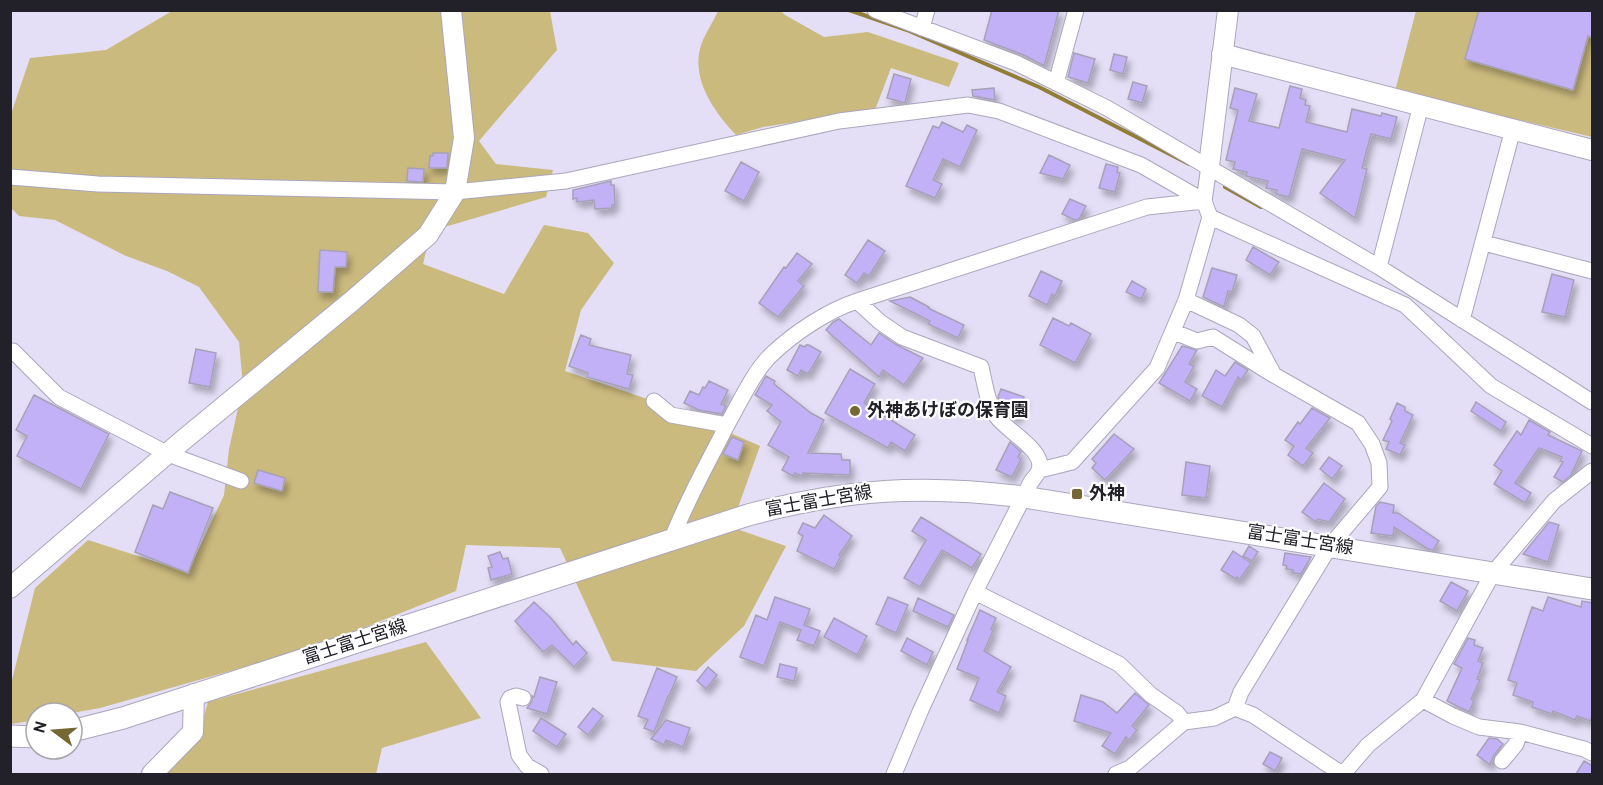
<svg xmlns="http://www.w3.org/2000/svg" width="1603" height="785" font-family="Overpass,'Noto Sans JP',sans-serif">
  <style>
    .green { fill: #cbba7e }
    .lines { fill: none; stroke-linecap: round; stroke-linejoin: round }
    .stream { stroke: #927e37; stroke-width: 4 }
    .building { fill: #c3b1f8; stroke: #a6a1b7; stroke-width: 1.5; filter: url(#shadow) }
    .minor-casing { stroke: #aba6bc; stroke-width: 17 }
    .tertiary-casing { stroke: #aba6bc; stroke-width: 22 }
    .secondary-casing { stroke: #aba6bc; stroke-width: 23 }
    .minor { stroke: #fff; stroke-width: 15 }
    .tertiary { stroke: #fff; stroke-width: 20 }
    .secondary { stroke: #fff; stroke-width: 21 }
    .poi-dot { fill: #756734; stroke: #fff; stroke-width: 2 }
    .labels { text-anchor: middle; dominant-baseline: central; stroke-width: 4.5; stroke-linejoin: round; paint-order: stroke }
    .poi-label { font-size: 18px; font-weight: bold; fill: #222028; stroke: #fff; text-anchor: start }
    .street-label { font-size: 18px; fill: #222028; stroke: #fff }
  </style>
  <defs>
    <filter id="shadow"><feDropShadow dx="3.5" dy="6" stdDeviation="3" flood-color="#0004"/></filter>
  </defs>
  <rect width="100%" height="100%" fill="#e4dff6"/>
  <!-- green -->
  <path class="green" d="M172,11H550L557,50L479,141L496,164L553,170L546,197L431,231L423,264L504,294L544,225L588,233L614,263L581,310L565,371L671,407L760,446L731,527L786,546L744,626L696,671L612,661L560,548L466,545L456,591L318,646L100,708L72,713H36V720L11,724V684L35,588L88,540L188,572L224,495L229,449L243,386L239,342L199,287L167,271L126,256L55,220L19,216L11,208V114L30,58L106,50Z
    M718,11H781L785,15L824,37L868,32L959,63L949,87L891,68L875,110L763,127L736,135C715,113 692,81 700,49C703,36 713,23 718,11Z
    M1416,11H1592V137L1395,91Z
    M426,642L481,718L382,748L376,774H164L199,733L208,702Z"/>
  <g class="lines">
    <!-- stream -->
    <path class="stream" d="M849,10L907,30L1039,87L1189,164
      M1225,187L1261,207"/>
  </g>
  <!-- building -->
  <path class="building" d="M992,10H1059L1044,66L1026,56L984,40Z
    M1479,10H1593V38L1588,36L1573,90L1465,59Z
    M1074,53L1095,59L1088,83L1068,77Z
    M1114,54L1127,57L1123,74L1110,70Z
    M894,74L911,79L905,103L887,98Z
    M1133,82L1147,86L1142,103L1128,99Z
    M1290,86L1302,89L1300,98L1306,100L1305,105L1310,106L1306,122L1347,132L1352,109L1381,116L1382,113L1397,117L1391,139L1371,134L1362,168L1367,169L1355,218L1320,193L1345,160L1302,149L1289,197L1276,194L1277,190L1266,188L1268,181L1246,176L1247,172L1233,169L1235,162L1226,160L1238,110L1230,108L1235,88L1257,94L1249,121L1279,128Z
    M994,88L995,100L973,96L972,90Z
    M942,122L963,132L967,125L977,130L960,167L943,159L933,180L942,184L935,198L906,186L933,126L939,128Z
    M433,153H448L447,168H429L430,156H433Z
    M1049,155L1070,165L1063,179L1040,173Z
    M741,162L759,172L744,201L725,191Z
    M1106,164L1118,167L1117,172L1120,173L1115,192L1099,188Z
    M408,168L424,169L423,182L407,181Z
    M611,181V185H614L615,205H612V208L595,209L594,200L577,202V198L573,199V190Z
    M1070,199L1086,206L1079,219L1075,220L1062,214Z
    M868,240L885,251L869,276L864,273L857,283L845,275Z
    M1253,247L1279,262L1270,275L1246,260Z
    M320,250L347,252L346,267H335L333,292H318Z
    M797,253L812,264L798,281L804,286L778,317L759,303L784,267L786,268Z
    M1212,268L1237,275L1232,292L1228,291L1224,307L1203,297Z
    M1041,271L1062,281L1055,296L1052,294L1047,305L1029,296Z
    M1552,274L1574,280L1565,317L1542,312Z
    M1132,281L1146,289L1141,299L1126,292Z
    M910,297L929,307L928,308L964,325L958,338L928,324L930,321L890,301Z
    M1053,318L1069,326L1071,323L1091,334L1075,363L1040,345Z
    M839,319L871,345L879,333L897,345L923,358L904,385L883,370L879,377L826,330L833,322Z
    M581,335L591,339L589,345L631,355L627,374L633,375L629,389L587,377L588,373L569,366Z
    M800,345L805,347L806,345H809L821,352L808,374L801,370L798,376L787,370Z
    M1182,346L1197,350L1189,364L1194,366L1185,382L1197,389L1190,401L1159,383Z
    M196,349L216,353L210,387L189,383Z
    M1235,362L1248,370L1241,380L1238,377L1222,407L1202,396L1216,370L1225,376Z
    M850,369L875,384L864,403L915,435L905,451L891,442L888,448L825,413Z
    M766,376L775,381L774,384L811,413L824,420L808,453L841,454L842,460H850V475L803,473L802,476L795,473L793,476L782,470L789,457L768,445L781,422L767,411L772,405L755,395Z
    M709,381L728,390L721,404L726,406L722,414L699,410L684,403L690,391L699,395L703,387L705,388Z
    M1001,389L1024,397L1018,417L1007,414L1004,410L1006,406L1001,405L998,397Z
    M34,395L109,434L81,489L17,456L27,436L16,430Z
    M1476,402L1506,422L1501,431L1471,411Z
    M1397,403L1405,407V411L1413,415L1400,443L1405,445L1400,455L1386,449L1389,442L1383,440L1392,421L1390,419Z
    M1312,408L1330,418L1306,448L1313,453L1303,466L1288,455L1294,446L1285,440L1298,422L1300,424Z
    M1529,420L1550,432L1548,435L1582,451L1571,475L1563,482L1554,477L1563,462L1560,461L1562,457L1539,448L1515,483L1531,493L1525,503L1494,484L1502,471L1494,465L1517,431L1521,435Z
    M1114,434L1134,449L1105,480L1092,468L1096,463L1092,459Z
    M732,437L744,442L738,460L723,454Z
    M1010,442L1021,452L1018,457L1021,459L1012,477L996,470Z
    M1329,457L1342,466L1332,479L1320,469Z
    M1186,462L1210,466L1206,498L1182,495Z
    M258,470L285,478L282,491L254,483Z
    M1324,483L1345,499L1329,522L1318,519L1316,522L1302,512Z
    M170,492L213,508L188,573L135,552L153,505L163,509Z
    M1380,502L1394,505L1393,513H1398L1439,541L1433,550L1428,549L1394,527L1393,536L1371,533L1376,506Z
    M824,515L852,536L839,555L841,556L834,569L797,551L803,536L798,533L803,523L815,528Z
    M921,517L981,554L972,568L942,550L920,587L904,578L926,540L912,531Z
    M1549,522L1559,525L1548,562L1523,554Z
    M1249,546L1258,552L1252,561L1243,556Z
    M1233,551L1251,563L1240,579L1237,577L1236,579L1221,570Z
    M500,552L503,559L508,558L512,574L491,580L488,568L492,567L488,556Z
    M1285,553L1311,557L1301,574L1293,573V570L1286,569L1287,566L1283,565Z
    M1451,582L1468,591L1457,611L1440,601Z
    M775,597L810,609L804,625L820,631L814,646L797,640L801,630L780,622L764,666L740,657L756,615L767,620Z
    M888,597L908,605L896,633L876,624Z
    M1548,597L1581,607L1582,601L1593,603V713L1590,721L1577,716L1575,720L1553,711L1552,714L1532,707L1533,702L1513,695L1517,683L1508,680L1532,607L1543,611Z
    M918,598L954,615L948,627L913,611Z
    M534,602L551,618L573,645L576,641L587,653L574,667L552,645L543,652L515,621Z
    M980,610L996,618L991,629L993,631L984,651L1011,667L997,692L1006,696L999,713L970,700L979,678L957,669L968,640H967Z
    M834,618L867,636L857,655L824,637Z
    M907,638L933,652L927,665L901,651Z
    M1468,638L1475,640L1474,645L1483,648L1478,661L1483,663L1477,679L1480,680L1471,699L1474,701L1469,712L1447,701L1462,668L1454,664Z
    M780,664L797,668L794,681L777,677Z
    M708,667L717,675L706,689L697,681Z
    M657,668L677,677L669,696H668L654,732L644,728L648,720L638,716Z
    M540,677L557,682L547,714L527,708L532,701V696L534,697Z
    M1135,693L1149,705L1132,726L1137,730L1129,740L1126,737L1115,754L1102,746L1111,733L1074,721L1081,695L1103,702L1117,713Z
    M593,708L603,716L588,735L578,727Z
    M541,718L566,734L557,747L533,731Z
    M666,720L690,728L683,747L666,740L664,745L651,739Z
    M1489,738L1497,739L1503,744L1494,755L1490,765L1477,755Z
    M1270,752L1282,758L1275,771L1263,764Z
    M1584,761L1593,766V774H1576Z"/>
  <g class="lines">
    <defs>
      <path id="minor" d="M875,10L1016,63L1107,108L1379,267L1592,402
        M922,28L927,10
        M1056,83L1076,10
        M10,177L98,184L455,192L566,181L839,121L968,105L999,111L1141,165L1204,201L1210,217L1186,300L1157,368L1072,462L1040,470
        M1210,217L1405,305L1491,386L1592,446
        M1484,243L1592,271
        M1379,267L1421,105
        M1186,300L1239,325L1253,336L1274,375L1358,423L1372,444L1379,463L1380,487L1330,546L1241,692L1235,708
        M857,301L880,322L902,337L981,367C985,384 987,402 997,417C1007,431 1046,451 1039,470C1038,474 1033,479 1031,482L975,592L920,712L894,774
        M1462,320L1513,129
        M1174,332L1197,341L1213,337L1272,374
        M13,351L59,397L168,454L241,481
        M654,401L671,415L727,425
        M671,541C687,499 707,465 727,425C739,404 754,371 771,355C794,333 827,311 857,301L1147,207L1204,201L1209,166
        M975,592L1119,664L1151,695L1177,713L1184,722L1214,718L1235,708L1253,715L1342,774
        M523,698L516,696L510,698L508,702L519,755L527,766L541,774
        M1423,700L1453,716L1479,727L1520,732L1584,749L1592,753
        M1502,761L1516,744L1520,732
        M1116,774L1130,768L1184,722
        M1343,774L1368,745L1423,700L1493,573L1554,501L1592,471"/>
      <path id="tertiary" d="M1222,54L1592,150
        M1209,166L1228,10
        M10,588L182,441L352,301L428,235L455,192L464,138L451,10
        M152,774L193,732L194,694"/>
      <path id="secondary" d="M72,731L123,718L748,515C845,489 924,484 1024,497L1592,589
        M10,736L36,737"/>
    </defs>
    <!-- minor casing -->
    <use href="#minor" class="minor-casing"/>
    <!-- tertiary casing -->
    <use href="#tertiary" class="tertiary-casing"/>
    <!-- secondary casing -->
    <use href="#secondary" class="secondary-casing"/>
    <!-- minor -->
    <use href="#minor" class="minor"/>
    <!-- tertiary -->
    <use href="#tertiary" class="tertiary"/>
    <!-- secondary -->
    <use href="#secondary" class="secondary"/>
  </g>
  <!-- markers -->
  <g class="poi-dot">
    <circle cx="855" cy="411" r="6"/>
    <rect x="1071" y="488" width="12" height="12" rx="3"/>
  </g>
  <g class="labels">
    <!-- poi labels -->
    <g class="poi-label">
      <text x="867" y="411">外神あけぼの保育園</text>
      <text x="1089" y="494">外神</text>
    </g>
    <!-- street labels -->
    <g class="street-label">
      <text transform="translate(819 502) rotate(-10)">富士富士宮線</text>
      <text transform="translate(1300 541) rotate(9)">富士富士宮線</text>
      <text transform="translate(355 643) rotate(-18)">富士富士宮線</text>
    </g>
  </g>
  <!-- border -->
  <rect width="1603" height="785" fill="none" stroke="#222028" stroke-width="24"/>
  <!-- north arrow -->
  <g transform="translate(54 731) rotate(286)"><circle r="28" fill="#ffffff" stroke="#a7a6a9" stroke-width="1.5"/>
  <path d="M0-4.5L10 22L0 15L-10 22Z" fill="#756734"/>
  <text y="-9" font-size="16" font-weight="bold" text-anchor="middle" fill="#222028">N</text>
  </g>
</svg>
